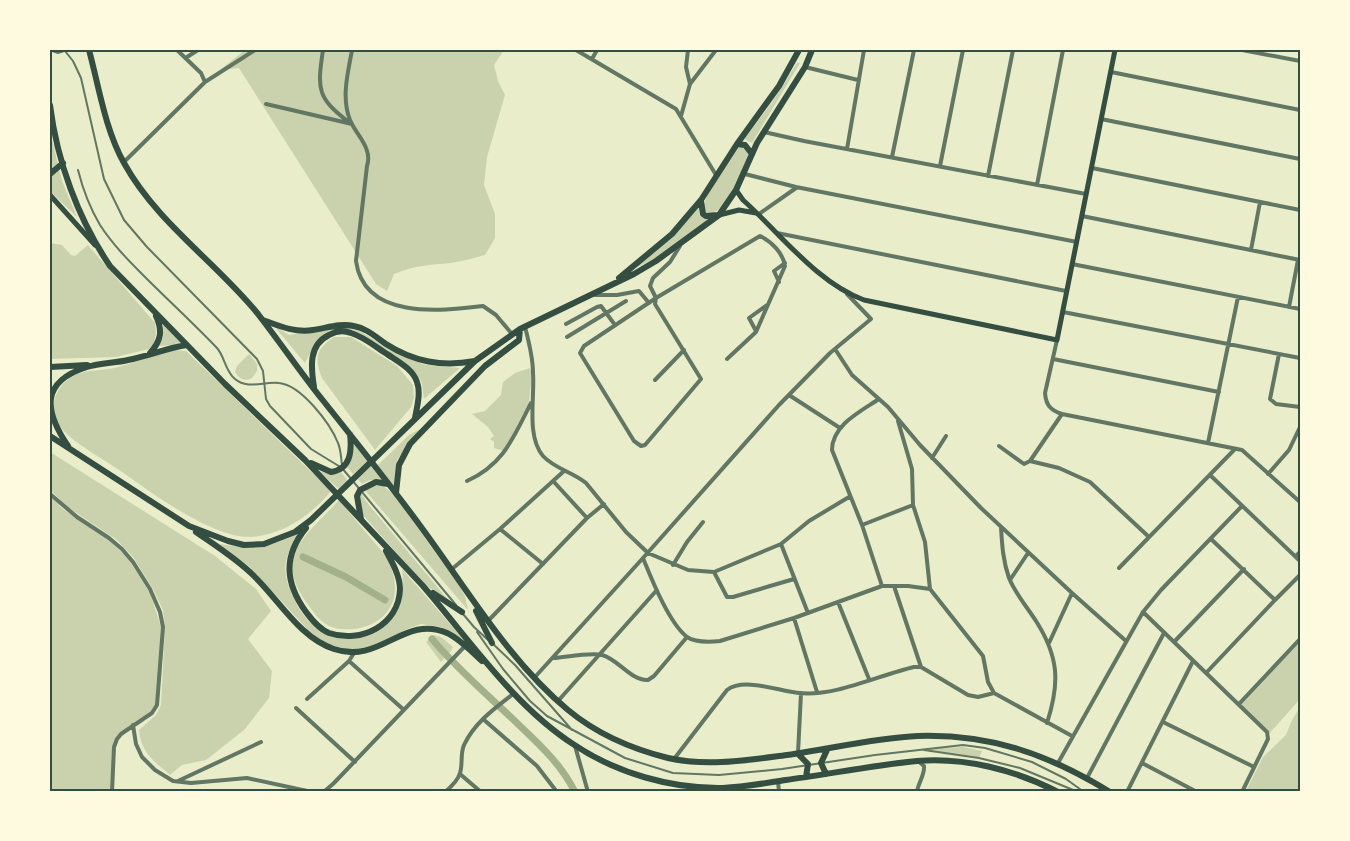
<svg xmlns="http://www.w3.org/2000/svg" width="1350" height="841" font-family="'DejaVu Sans',sans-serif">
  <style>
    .green { fill: #cad2ad }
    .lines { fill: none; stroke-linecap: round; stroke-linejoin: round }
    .canal { stroke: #a3b18a; stroke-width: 7 }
    .service { stroke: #617663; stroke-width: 2 }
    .minor { stroke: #617663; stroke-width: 4 }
    .secondary { stroke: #344e41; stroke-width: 5 }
    .trunk { stroke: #344e41; stroke-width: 6 }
    .neatline { fill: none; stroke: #344e41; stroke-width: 2 }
  </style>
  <rect width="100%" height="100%" fill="#e9edc9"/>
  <!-- green -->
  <path class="green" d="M245,50H504L494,65L498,81L505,95L487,157L484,185L495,214V238L485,255C474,258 463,261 451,263C429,265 416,265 394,274L387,291L376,284L239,68L220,70Z
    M797,63H800L752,143L744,139L773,101Z
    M50,131L62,181L77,217L50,191Z
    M741,145L749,150L748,157C744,169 720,229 703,209C708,186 725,166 738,147Z
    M700,205L699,211L700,216L711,218L657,258L631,270L673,237Z
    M50,243L62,245L71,255L75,256L88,245L155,323L156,333L154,343L149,349L116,357L50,359Z
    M163,322L183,344L159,346L163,337Z
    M274,326L289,335L339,327L356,329L406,358L426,365L460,368L424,399C423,394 423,386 421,381C412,359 364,341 344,330L313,348L305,363Z
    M334,337H351L397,366L413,385L414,398L411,407L375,450L322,378C314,358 316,349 334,337Z
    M175,350L186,351L331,491C312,515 281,536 250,537C212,537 156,496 125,474C107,461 76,445 62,429C45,410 56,382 78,374C90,369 105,371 118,367C138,362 155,353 175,350Z
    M249,354L257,364V371L252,378C245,382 239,379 235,372L237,366Z
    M530,368L532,374L529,402L504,451L494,448V442L490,439L494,436L488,427L472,414L485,411L501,395L503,382L515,373Z
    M420,429L397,460L395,488L378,465L409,435Z
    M354,440L369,461L353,474L347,467C354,458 354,451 354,440Z
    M50,452L215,556L256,589L271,611L248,639L272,671L269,698L244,730L206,760L182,765L170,775C154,761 141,753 139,730L156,715L161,705L165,627L163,610L153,589L133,557L117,540L69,508L50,490Z
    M372,465L383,480H370L362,484L358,479Z
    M319,471L329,474L341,472L348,481L339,489Z
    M382,485L394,495L458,584L465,596L468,610L363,488Z
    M360,492L369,505L449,601L425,585L363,515L358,496Z
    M50,496L63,509L109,540L127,557L150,593L161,627L157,703L148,715L132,725L114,745L111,791H50Z
    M339,500C351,514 362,528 374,542C379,548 385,554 388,560C403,591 394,620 360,628C351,630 337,630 329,626C318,620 311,609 304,599C297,589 291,575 292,561C294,542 326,515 339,500Z
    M298,533C294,541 289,549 287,558C283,570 287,583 292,594C305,627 332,646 367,636C380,632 392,622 398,609C404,596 403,583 402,569L463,639L441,627L421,624L407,629L386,640L353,652L323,642L309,631L250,567L219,544C252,549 268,549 298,533Z
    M434,635L441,637L453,647L451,651L441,662L426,642Z
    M1300,638V699L1269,734L1236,704Z
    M1300,707V791H1246L1263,757L1286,735L1292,720Z
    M963,747L982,751L979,758L921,749Z"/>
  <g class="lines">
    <!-- canal -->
    <path class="canal" d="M303,557L346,577L385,600
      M432,639C458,670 489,696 518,724C540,745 561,764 575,792"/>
    <!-- service -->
    <path class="service" d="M50,50L58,53L67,50
      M65,51L73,61L81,78L104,179L124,220L147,247L257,359L263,371L266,399L270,406L311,449L342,468L456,605
      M78,170C83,190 90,208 100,225C113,245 129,261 145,277C169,301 194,324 217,348C225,357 225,371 235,379C248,390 264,381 279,383C301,385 330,423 338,443C341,450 341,458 342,465
      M463,614L474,627L488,640
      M477,632L503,669L530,701L547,716L625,758L673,773L719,775L782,769L875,755L963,745L985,748L1032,762L1066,779L1084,792
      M492,643L515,665L572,730
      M924,750L979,758L1020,768L1078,792"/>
    <!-- minor -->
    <path class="minor" d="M323,50C317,90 317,98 350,123
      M352,50C348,73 341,97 350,120C356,135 373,148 367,166L356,261C364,320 440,311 483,306L496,315L512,334
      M576,50L676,109L716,175
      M688,50L686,67L690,84
      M1242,50L1300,61
      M187,57L198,50
      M592,59L597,50
      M805,67L858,80
      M1111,72L1300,110
      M205,82L255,50
      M266,104L352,124
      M681,116L690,84L716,50
      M1101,119L1300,159
      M764,132L804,141L1086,194
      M847,149L864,50
      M892,157L914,50
      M124,162L205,82L201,73L177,50
      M940,166L963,50
      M1092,168L1300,210
      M745,174L796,187L1077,242
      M988,176L1013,50
      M1037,185L1063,50
      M759,214L796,188
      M1082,216L1300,260
      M777,233L1066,291
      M680,246L670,262L653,278L650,286L656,298L655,304L701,379L645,445L641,446L634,441L580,353L584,346L656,298L760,236C772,242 783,253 785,266L756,332L727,359
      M1251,250L1260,202
      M1072,264L1300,309
      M779,282L774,271L785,263
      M595,295H617L639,291L649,303
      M1289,307L1298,260
      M1063,312L1300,358
      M566,324L597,307L601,306L615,325
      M525,327C529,342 533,358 533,373C535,397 526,436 543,456C555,469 573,472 586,483L626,532L648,553L688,570L714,572L781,544L809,521L849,497
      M756,331L749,318L767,305
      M567,337L626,301
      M1057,340L1045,393C1046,405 1050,410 1062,414L1242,450L1300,502
      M835,349L852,375L888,407L920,445L981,508L1072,593L1126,641
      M1279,354L1270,399L1276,404L1300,407
      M1053,359L1219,392
      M655,380L684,350
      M789,395L840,428
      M879,399C861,411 832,425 832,450L862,525L882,586
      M898,421L912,469L913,505L925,542L930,589
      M1208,443L1238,297
      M999,446L1024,464L1030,461L1059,468L1090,482L1149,537
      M932,458L946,436
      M1030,461L1062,414
      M1268,474L1289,450L1300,427
      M1210,475L1300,561
      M467,481C504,464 513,438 531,403
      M554,482L587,518
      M50,494L77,517L109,538L122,549L133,562L150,589L160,612L163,627L157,705L152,713L121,734L117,739L114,747L112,792
      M862,525L913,505
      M1001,527C1002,545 1003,561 1009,578C1015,593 1027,607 1036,621C1059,657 1060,683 1047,723
      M500,529L543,564
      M1211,539L1275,600
      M781,544L808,613
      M1296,556L1300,552
      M643,558C652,580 669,623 687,637C696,643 710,642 720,641L794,618L882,586H908L930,589L983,656L988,682L994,693L1072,736
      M673,565L687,542L703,522
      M1119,568L1234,450
      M452,569L500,529L564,471
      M714,572L727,597H733L794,579
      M1010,580L1028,553
      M894,586L921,667
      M838,602L869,679
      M1143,612L1267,732L1268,739L1242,792
      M794,618L817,692
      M488,621L587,518L604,504
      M1174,642L1244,569
      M1049,643L1072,593
      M554,658C567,657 591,652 602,655C618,659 631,681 648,680L654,676L687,637
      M349,661L404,710
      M1206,673L1275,600L1300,575
      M535,677L643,558L779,405L830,353L871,319L847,294
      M307,699L349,661L354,653
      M558,701L656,591
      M1239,704L1300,639
      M296,708L355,762
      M483,719L537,766L557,792
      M1163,722L1254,767
      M133,725L136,744L142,757L155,770L173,781L191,783L247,778L312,792
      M575,746L588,792
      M798,753L801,693
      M674,759L727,690C744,677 778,691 799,693C835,697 879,675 914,667H921L968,695L978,697L994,693
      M1058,763L1143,612L1161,590L1242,506
      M1142,763L1197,792
      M460,774L481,792
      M1087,778L1164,633
      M178,781L261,742
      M778,781L779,792
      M322,792L326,790L334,783L466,645
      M445,792C451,787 458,780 460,773C463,764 460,754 464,745C474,723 495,708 513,694
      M917,792C918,783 925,775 924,766L918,761
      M1127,792L1193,661"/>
    <!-- secondary -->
    <path class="secondary" d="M736,190L743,200C780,233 817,283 864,300L1057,340L1115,50
      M50,195L95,245
      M719,215L739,210L756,213"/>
    <!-- trunk -->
    <path class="trunk" d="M89,50C99,87 105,129 124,163C157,223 216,262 258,314C278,340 297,367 317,393C353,438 390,484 424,531C468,591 510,662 568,710C597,734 632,749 668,758C707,767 748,760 787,755C830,749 874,738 918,736C991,734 1048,754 1110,792
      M50,105C57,161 78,219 110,266L225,384L305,460L424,587
      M737,144L745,145L752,154
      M50,174L63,163
      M701,201L703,214L706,216L718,215
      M619,278L672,234L701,200L737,144L779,86L799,50
      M263,320C279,326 295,333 313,330C327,328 340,323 354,326C366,328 376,337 386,344C414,362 442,367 475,361
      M150,353C161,341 163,331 156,316
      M50,367L87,365
      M314,387C311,368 308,345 329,335C336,331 344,330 351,333C364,337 376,347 387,354C397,361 413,369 417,382C421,393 417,407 415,418
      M50,436L189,526L228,541L244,545L264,544L295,532L311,520L475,361L520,329L634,274L656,261L719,215L736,190L757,143L805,67L812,50
      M68,446C45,412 39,382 87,367C100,363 115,363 128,360C148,356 167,348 187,345
      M311,463L331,472C351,469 352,451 350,434
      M396,493L399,465L410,444L485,366L519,340L520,329
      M361,519L357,496L360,490L376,482L388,484
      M306,528C283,556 285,583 306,612C312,620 319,629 329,633C361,644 399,625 400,589C400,576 392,562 386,551
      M196,532C216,546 237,559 254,576C279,600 300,638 334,649C380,665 404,614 447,633C460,639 471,651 482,661
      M423,586C469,639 514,706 573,744C616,773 671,789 723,788C744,787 766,783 786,780C829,774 875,765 917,761C965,757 1015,770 1058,792
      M433,593L462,612
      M476,611L492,643
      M798,754L808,764L806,777
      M826,774L821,763L827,750"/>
  </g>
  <!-- border -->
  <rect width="1350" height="841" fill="none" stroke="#fefae0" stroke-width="102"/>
  <rect x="51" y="51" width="1248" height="739" class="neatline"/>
</svg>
